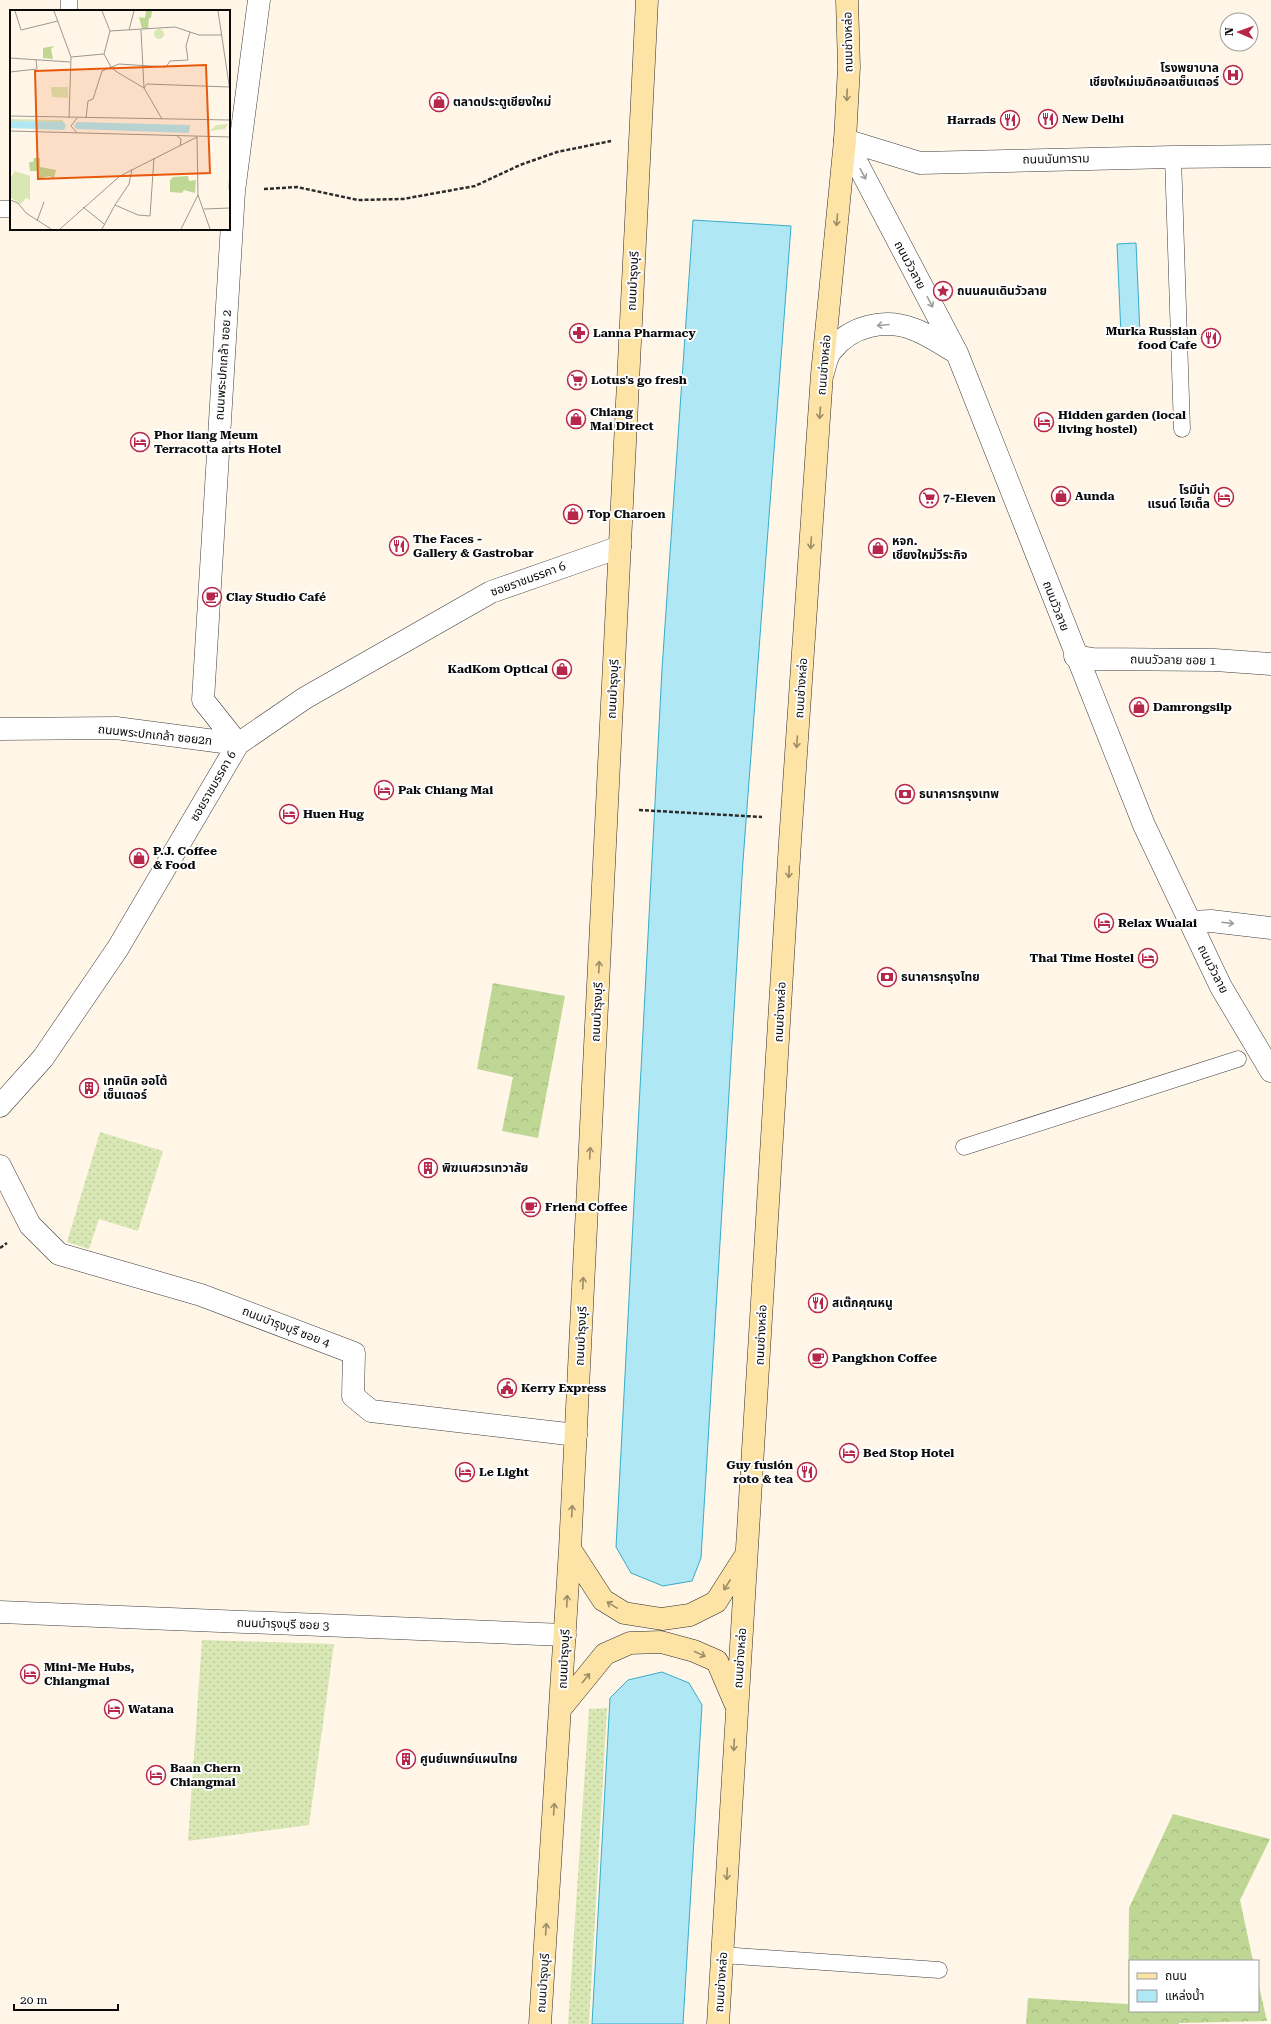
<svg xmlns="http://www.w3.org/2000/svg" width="1271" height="2024" font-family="'Roboto Serif','Noto Sans Thai',serif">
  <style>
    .grass { fill: url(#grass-dots) }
    .forest { fill: url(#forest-crowns) }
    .water { fill: #afe7f4; stroke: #37abc9 }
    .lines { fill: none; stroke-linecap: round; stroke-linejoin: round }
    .service-casing { stroke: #3d3d3d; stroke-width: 17 }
    .minor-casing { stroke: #3d3d3d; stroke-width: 23 }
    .tertiary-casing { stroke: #3d3d3d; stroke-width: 23 }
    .secondary-casing { stroke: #2c2c2c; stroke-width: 23 }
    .path { stroke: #2c2c2c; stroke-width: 2.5; stroke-dasharray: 4 2; stroke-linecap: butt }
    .service { stroke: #fff; stroke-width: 16 }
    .minor { stroke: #fff; stroke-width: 22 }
    .tertiary { stroke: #fff; stroke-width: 22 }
    .secondary { stroke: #fde3a5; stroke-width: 22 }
    .oneway { stroke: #9c8c67 }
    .oneway2 { stroke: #9d9d9d }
    .labels { text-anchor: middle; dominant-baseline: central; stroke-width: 4; stroke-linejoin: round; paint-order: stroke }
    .street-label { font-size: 12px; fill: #0a0a0a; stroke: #fff }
    .poi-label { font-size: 12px; font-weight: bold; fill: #0a0a0a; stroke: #fff; text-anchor: start }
    .inset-road { fill: none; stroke: #9d988f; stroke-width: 1 }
    .view { fill: #e8590c; fill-opacity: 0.15; stroke: #e8590c; stroke-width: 2 }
    .inset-edge { fill: none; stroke: #0a0a0a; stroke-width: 2 }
  </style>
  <defs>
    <pattern id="grass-dots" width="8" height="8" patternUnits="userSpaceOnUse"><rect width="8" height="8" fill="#d8e7b4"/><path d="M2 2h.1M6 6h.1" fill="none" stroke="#b8c599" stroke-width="1.8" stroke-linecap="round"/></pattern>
    <pattern id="forest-crowns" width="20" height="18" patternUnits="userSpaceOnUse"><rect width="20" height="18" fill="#bfd794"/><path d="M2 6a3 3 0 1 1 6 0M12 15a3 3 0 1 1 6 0" fill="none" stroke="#a3b77e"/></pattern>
  </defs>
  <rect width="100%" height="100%" fill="#fff6e8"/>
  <!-- grass -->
  <path class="grass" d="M100,1132L163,1151L138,1231L99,1219L89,1249L67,1242Z
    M202,1640L334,1644L309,1825L188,1841Z
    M607,1708L589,2024H568L589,1709Z"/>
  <!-- forest -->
  <path class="forest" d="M493,983L565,996L538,1138L502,1131L513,1077L477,1069Z
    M1173,1814L1270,1839L1240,1900L1253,1961H1130V2011H1258V1982L1267,2021L1179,2023V2024H1026L1028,1998L1128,2004L1129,1908Z"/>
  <!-- water -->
  <path class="water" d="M693,220L791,226L743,861L701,1558L692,1581L663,1586L631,1573L616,1547L662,669Z
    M1136,243L1140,334L1121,335L1117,244Z
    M662,1672L689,1683L702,1705L683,2024H592L610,1698L628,1680Z"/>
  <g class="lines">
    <defs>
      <path id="service" d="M69,0V11
        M1173,157L1182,429
        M0,209H11
        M964,1147L1238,1059
        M722,1955L939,1970"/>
      <path id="minor" d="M1075,656L1093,659L1215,660L1271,664
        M0,729L116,728L238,744
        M238,744L203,700L234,191L259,0
        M1190,922L1211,921L1271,928
        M0,1106L43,1058L118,948L238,744L305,698L491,592L620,547
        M0,1166L30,1225L59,1254L201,1295L354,1353L353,1396L371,1411L576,1435
        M0,1612L565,1635"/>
      <path id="tertiary" d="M845,140L957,353L1144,825L1221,987L1271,1071
        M845,140L920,163L1173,157L1271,156
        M823,373C825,366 827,355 832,350C851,326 884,318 913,329C928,334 943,345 957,353"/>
      <path id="secondary" d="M570,1549L603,1600L624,1613L662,1619L690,1615L716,1602L746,1555
        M561,1708L605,1654L630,1643L661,1642L694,1651L717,1661L735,1703
        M540,2024L570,1549L647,0
        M718,2024L790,842L822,374L845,140L849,67L847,0"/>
    </defs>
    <!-- service casing -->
    <use href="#service" class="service-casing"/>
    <!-- minor casing -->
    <use href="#minor" class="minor-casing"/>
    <!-- tertiary casing -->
    <use href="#tertiary" class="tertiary-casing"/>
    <!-- secondary casing -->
    <use href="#secondary" class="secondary-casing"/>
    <!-- path -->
    <path class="path" d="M264,189L297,187L358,200L403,199L475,186L520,165L557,152L611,141
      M639,810L762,817
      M0,1248L7,1243"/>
    <!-- service -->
    <use href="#service" class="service"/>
    <!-- minor -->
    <use href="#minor" class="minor"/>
    <!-- tertiary -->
    <use href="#tertiary" class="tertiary"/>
    <!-- secondary -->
    <use href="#secondary" class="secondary"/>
  </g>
  <!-- one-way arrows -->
  <defs><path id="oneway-shaft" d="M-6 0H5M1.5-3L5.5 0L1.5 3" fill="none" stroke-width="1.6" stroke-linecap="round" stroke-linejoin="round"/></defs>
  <g class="oneway">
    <use href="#oneway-shaft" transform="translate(847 95) rotate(93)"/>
    <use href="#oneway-shaft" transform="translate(837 220) rotate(95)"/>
    <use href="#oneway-shaft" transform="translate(820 413) rotate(94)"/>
    <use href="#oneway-shaft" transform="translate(811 543) rotate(94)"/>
    <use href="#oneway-shaft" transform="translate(797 742) rotate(94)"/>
    <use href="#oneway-shaft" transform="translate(789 872) rotate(93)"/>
    <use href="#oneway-shaft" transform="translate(599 967) rotate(-87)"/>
    <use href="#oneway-shaft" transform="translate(590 1153) rotate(-87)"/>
    <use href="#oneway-shaft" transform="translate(583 1283) rotate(-87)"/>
    <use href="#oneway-shaft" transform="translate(572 1511) rotate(-87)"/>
    <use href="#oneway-shaft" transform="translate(727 1585) rotate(122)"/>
    <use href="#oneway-shaft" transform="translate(567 1601) rotate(-87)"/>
    <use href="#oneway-shaft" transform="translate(612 1605) rotate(-148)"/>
    <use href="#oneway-shaft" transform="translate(700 1654) rotate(25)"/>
    <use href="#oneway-shaft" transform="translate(586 1678) rotate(-51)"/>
    <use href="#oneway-shaft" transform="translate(734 1745) rotate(93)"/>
    <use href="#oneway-shaft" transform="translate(554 1809) rotate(-86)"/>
    <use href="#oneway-shaft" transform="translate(727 1874) rotate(93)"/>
    <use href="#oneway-shaft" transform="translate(546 1929) rotate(-86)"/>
  </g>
  <g class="oneway2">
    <use href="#oneway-shaft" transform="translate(863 174) rotate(62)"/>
    <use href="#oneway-shaft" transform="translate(930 302) rotate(62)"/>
    <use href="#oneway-shaft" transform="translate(883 325) rotate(175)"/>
    <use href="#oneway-shaft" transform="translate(1228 923) rotate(7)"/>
  </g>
  <!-- icons -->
  <defs>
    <symbol id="hospital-ring" viewBox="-11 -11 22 22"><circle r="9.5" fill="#fff" stroke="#b62749" stroke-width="1.5"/><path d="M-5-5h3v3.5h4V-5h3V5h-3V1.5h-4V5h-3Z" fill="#b62749"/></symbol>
    <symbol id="shop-ring" viewBox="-11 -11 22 22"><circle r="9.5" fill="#fff" stroke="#b62749" stroke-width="1.5"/><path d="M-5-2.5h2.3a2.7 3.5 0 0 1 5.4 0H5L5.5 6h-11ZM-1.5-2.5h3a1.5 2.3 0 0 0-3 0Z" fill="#b62749"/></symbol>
    <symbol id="restaurant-ring" viewBox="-11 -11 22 22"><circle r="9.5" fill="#fff" stroke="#b62749" stroke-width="1.5"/><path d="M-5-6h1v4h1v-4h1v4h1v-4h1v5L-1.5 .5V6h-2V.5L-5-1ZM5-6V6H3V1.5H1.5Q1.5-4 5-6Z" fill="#b62749"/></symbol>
    <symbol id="sight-ring" viewBox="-11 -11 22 22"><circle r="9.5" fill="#fff" stroke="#b62749" stroke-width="1.5"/><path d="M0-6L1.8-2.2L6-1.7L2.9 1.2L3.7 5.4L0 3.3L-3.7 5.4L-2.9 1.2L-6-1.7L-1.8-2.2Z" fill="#b62749"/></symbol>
    <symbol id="pharmacy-ring" viewBox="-11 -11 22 22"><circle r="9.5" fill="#fff" stroke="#b62749" stroke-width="1.5"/><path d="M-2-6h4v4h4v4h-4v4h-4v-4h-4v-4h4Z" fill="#b62749"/></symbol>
    <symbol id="supermarket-ring" viewBox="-11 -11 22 22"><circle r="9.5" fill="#fff" stroke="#b62749" stroke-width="1.5"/><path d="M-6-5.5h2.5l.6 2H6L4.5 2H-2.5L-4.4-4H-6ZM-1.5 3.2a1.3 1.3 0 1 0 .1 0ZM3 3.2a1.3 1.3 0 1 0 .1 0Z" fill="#b62749"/></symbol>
    <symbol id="hotel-ring" viewBox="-11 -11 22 22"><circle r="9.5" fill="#fff" stroke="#b62749" stroke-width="1.5"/><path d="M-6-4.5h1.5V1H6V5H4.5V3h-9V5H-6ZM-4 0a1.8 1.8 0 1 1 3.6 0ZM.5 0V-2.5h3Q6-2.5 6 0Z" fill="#b62749"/></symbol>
    <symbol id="cafe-ring" viewBox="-11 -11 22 22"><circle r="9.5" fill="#fff" stroke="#b62749" stroke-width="1.5"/><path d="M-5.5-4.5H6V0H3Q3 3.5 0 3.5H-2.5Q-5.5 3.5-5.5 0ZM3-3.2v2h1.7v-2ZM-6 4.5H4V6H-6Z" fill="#b62749"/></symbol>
    <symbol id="bank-ring" viewBox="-11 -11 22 22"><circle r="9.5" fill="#fff" stroke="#b62749" stroke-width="1.5"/><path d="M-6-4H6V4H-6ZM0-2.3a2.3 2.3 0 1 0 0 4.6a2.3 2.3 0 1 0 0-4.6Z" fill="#b62749"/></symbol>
    <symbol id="building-ring" viewBox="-11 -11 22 22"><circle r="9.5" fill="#fff" stroke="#b62749" stroke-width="1.5"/><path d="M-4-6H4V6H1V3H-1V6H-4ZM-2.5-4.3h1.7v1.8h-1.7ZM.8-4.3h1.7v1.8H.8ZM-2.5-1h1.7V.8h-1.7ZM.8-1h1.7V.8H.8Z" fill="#b62749"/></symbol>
    <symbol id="civic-ring" viewBox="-11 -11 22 22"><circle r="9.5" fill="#fff" stroke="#b62749" stroke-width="1.5"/><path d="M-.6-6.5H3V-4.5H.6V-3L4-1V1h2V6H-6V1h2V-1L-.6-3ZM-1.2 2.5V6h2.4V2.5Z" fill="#b62749"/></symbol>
  </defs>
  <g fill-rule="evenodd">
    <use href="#hospital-ring" x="1222" y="64" width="22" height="22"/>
    <use href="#shop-ring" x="428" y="91" width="22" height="22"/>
    <use href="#restaurant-ring" x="1037" y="108" width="22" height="22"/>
    <use href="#restaurant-ring" x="999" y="109" width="22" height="22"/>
    <use href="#sight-ring" x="932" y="280" width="22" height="22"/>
    <use href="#pharmacy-ring" x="568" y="322" width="22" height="22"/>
    <use href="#restaurant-ring" x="1200" y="327" width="22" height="22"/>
    <use href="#supermarket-ring" x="566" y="369" width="22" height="22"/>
    <use href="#shop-ring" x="565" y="408" width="22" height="22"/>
    <use href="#hotel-ring" x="1033" y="411" width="22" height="22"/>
    <use href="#hotel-ring" x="129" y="431" width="22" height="22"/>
    <use href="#shop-ring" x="1050" y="485" width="22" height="22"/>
    <use href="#hotel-ring" x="1213" y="486" width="22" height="22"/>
    <use href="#supermarket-ring" x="918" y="487" width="22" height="22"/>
    <use href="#shop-ring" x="562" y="503" width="22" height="22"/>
    <use href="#restaurant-ring" x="388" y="535" width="22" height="22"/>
    <use href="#shop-ring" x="867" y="537" width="22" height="22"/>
    <use href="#cafe-ring" x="201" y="586" width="22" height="22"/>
    <use href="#shop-ring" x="551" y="658" width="22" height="22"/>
    <use href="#shop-ring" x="1128" y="696" width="22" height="22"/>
    <use href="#hotel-ring" x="373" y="779" width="22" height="22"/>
    <use href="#bank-ring" x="894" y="783" width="22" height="22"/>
    <use href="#hotel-ring" x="278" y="803" width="22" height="22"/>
    <use href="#shop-ring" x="128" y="847" width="22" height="22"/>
    <use href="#hotel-ring" x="1093" y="912" width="22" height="22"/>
    <use href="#hotel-ring" x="1137" y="947" width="22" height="22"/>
    <use href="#bank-ring" x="876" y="966" width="22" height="22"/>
    <use href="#building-ring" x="78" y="1077" width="22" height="22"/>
    <use href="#building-ring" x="417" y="1157" width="22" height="22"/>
    <use href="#cafe-ring" x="520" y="1196" width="22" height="22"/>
    <use href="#restaurant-ring" x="807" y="1292" width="22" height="22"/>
    <use href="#cafe-ring" x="807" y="1347" width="22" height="22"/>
    <use href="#civic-ring" x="496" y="1377" width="22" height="22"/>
    <use href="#hotel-ring" x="838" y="1442" width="22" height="22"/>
    <use href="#hotel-ring" x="454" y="1461" width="22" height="22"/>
    <use href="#restaurant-ring" x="796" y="1461" width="22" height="22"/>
    <use href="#hotel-ring" x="19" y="1663" width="22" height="22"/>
    <use href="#hotel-ring" x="103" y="1698" width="22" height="22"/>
    <use href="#building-ring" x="395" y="1748" width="22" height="22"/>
    <use href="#hotel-ring" x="145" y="1764" width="22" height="22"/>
  </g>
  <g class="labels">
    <!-- street labels -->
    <g class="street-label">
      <text transform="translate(848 42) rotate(-91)">ถนนช่างหล่อ</text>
      <text transform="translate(1056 159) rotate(-1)">ถนนนันทาราม</text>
      <text transform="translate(910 265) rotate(62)">ถนนวัวลาย</text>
      <text transform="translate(633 281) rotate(-87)">ถนนบำรุงบุรี</text>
      <text transform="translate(223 365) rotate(-86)">ถนนพระปกเกล้า ซอย 2</text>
      <text transform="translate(824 365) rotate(-85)">ถนนช่างหล่อ</text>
      <text transform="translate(528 579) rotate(-20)">ซอยราชมรรคา 6</text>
      <text transform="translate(1056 606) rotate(69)">ถนนวัวลาย</text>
      <text transform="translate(1173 660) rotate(1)">ถนนวัวลาย ซอย 1</text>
      <text transform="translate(801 688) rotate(-86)">ถนนช่างหล่อ</text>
      <text transform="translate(613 689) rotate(-87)">ถนนบำรุงบุรี</text>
      <text transform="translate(155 735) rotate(6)">ถนนพระปกเกล้า ซอย2ก</text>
      <text transform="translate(213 786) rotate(-60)">ซอยราชมรรคา 6</text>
      <text transform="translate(1213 969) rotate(63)">ถนนวัวลาย</text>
      <text transform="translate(597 1012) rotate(-87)">ถนนบำรุงบุรี</text>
      <text transform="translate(780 1012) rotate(-87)">ถนนช่างหล่อ</text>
      <text transform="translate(286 1327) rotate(21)">ถนนบำรุงบุรี ซอย 4</text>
      <text transform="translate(761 1335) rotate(-87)">ถนนช่างหล่อ</text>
      <text transform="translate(581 1336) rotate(-87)">ถนนบำรุงบุรี</text>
      <text transform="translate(283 1624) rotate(2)">ถนนบำรุงบุรี ซอย 3</text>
      <text transform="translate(740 1658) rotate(-86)">ถนนช่างหล่อ</text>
      <text transform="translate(564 1659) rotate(-87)">ถนนบำรุงบุรี</text>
      <text transform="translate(721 1982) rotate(-86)">ถนนช่างหล่อ</text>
      <text transform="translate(543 1983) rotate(-86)">ถนนบำรุงบุรี</text>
    </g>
    <!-- poi labels -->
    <g class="poi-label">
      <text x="1219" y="68" text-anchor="end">โรงพยาบาล<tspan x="1219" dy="14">เชียงใหม่เมดิคอลเซ็นเตอร์</tspan></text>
      <text x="453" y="102">ตลาดประตูเชียงใหม่</text>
      <text x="1062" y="119">New Delhi</text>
      <text x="996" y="120" text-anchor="end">Harrads</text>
      <text x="957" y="291">ถนนคนเดินวัวลาย</text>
      <text x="1197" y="331" text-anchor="end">Murka Russian<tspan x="1197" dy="14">food Cafe</tspan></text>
      <text x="593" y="333">Lanna Pharmacy</text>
      <text x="591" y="380">Lotus's go fresh</text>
      <text x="590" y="412">Chiang<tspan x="590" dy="14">Mai Direct</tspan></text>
      <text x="1058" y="415">Hidden garden (local<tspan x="1058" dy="14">living hostel)</tspan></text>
      <text x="154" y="435">Phor liang Meum<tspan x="154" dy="14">Terracotta arts Hotel</tspan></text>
      <text x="1210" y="490" text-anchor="end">โรมีน่า<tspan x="1210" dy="14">แรนด์ โฮเต็ล</tspan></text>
      <text x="1075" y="496">Aunda</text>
      <text x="943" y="498">7-Eleven</text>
      <text x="587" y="514">Top Charoen</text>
      <text x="413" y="539">The Faces -<tspan x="413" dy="14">Gallery &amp; Gastrobar</tspan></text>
      <text x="892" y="541">หจก.<tspan x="892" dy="14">เชียงใหม่วีระกิจ</tspan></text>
      <text x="226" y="597">Clay Studio Café</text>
      <text x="548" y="669" text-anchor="end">KadKom Optical</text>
      <text x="1153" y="707">Damrongsilp</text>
      <text x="398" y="790">Pak Chiang Mai</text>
      <text x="919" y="794">ธนาคารกรุงเทพ</text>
      <text x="303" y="814">Huen Hug</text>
      <text x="153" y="851">P.J. Coffee<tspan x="153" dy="14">&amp; Food</tspan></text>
      <text x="1118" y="923">Relax Wualai</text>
      <text x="1134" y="958" text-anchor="end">Thai Time Hostel</text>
      <text x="901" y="977">ธนาคารกรุงไทย</text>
      <text x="103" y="1081">เทคนิค ออโต้<tspan x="103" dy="14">เซ็นเตอร์</tspan></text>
      <text x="442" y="1168">พิฆเนศวรเทวาลัย</text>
      <text x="545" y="1207">Friend Coffee</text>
      <text x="832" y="1303">สเต๊กคุณหนู</text>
      <text x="832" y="1358">Pangkhon Coffee</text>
      <text x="521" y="1388">Kerry Express</text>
      <text x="863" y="1453">Bed Stop Hotel</text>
      <text x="793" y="1465" text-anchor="end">Guy fusión<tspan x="793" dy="14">roto &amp; tea</tspan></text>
      <text x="479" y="1472">Le Light</text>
      <text x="44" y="1667">Mini-Me Hubs,<tspan x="44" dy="14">Chiangmai</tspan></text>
      <text x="128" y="1709">Watana</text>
      <text x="420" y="1759">ศูนย์แพทย์แผนไทย</text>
      <text x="170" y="1768">Baan Chern<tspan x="170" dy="14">Chiangmai</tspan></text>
    </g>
  </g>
  <!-- overview -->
  <g transform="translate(10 10)">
    <rect width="220" height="220" fill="#fff6e8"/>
    <path d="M144 24a5 5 0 1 1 10 0a5 5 0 1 1-10 0ZM41,77H58V88L42,87ZM0,109L53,110V112L0,111ZM218,114L215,119L200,121L206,115ZM5,161L20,166V190L16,188L11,194L0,187V169Z" fill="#d8e7b4"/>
    <path d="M136,1H142L141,8H139L138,19H132L129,7L135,8ZM44,36L41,39L43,49L33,48V38ZM24,148H30V157L46,160L44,168L39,166L29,169L28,161H20L19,152H23ZM178,166L179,171L186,170L185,183L174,180L172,183L160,182V170L163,167Z" fill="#bfd794"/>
    <path d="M0,111L54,112L56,116L54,120L0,118ZM67,112L180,115L179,123L66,119L64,116Z" fill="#afe7f4"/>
    <path class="inset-road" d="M5,1L11,20L48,11M44,1L61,47M92,1L100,21L94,44M208,1L220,81M119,20L124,1M131,20L134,78M100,21L165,17L189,25H212M94,44L101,57L107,62L134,78L152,109M61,47L94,44M0,48L60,52M0,62L27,59L26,50M134,78L137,74L219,77M0,106L220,110M59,108L61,47M67,108L61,116L67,123M76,108L78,91L83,89L92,61L109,54L156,57L160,51L178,50L176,36L180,22M0,121L220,127M167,126L171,129L170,136M219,179L220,158M188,185L200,219M0,190L8,193L16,203L41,219M105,195L119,174L122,159M73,197L94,214M194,199L220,198M27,211L34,192M50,219L110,166L187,127M92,219L105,195L128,205L140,206L144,148M171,219L188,185L187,127"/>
    <path class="view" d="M196,55L200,163L28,169L25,61Z"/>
    <rect width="220" height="220" class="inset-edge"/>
  </g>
  <!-- legend -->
  <rect x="1129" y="1960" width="130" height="52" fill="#ffffff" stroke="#9d9d9d"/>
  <rect x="1137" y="1973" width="20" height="6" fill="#fde3a5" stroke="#9d9d9d"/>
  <text x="1165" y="1980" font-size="12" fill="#0a0a0a">ถนน</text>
  <rect x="1137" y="1990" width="20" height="12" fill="#afe7f4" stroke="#9d9d9d"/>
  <text x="1165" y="2000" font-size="12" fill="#0a0a0a">แหล่งน้ำ</text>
  <!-- north arrow -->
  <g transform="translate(1239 32) rotate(272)"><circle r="19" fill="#ffffff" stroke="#9d9d9d"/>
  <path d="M0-3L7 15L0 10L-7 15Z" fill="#b62749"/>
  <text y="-6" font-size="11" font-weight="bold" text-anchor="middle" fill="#0a0a0a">N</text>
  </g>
  <!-- scale -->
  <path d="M14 2004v6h104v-6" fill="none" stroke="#0a0a0a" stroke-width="2"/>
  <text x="20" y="2004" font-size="12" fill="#0a0a0a" stroke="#ffffff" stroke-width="3" paint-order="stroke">20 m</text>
</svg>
